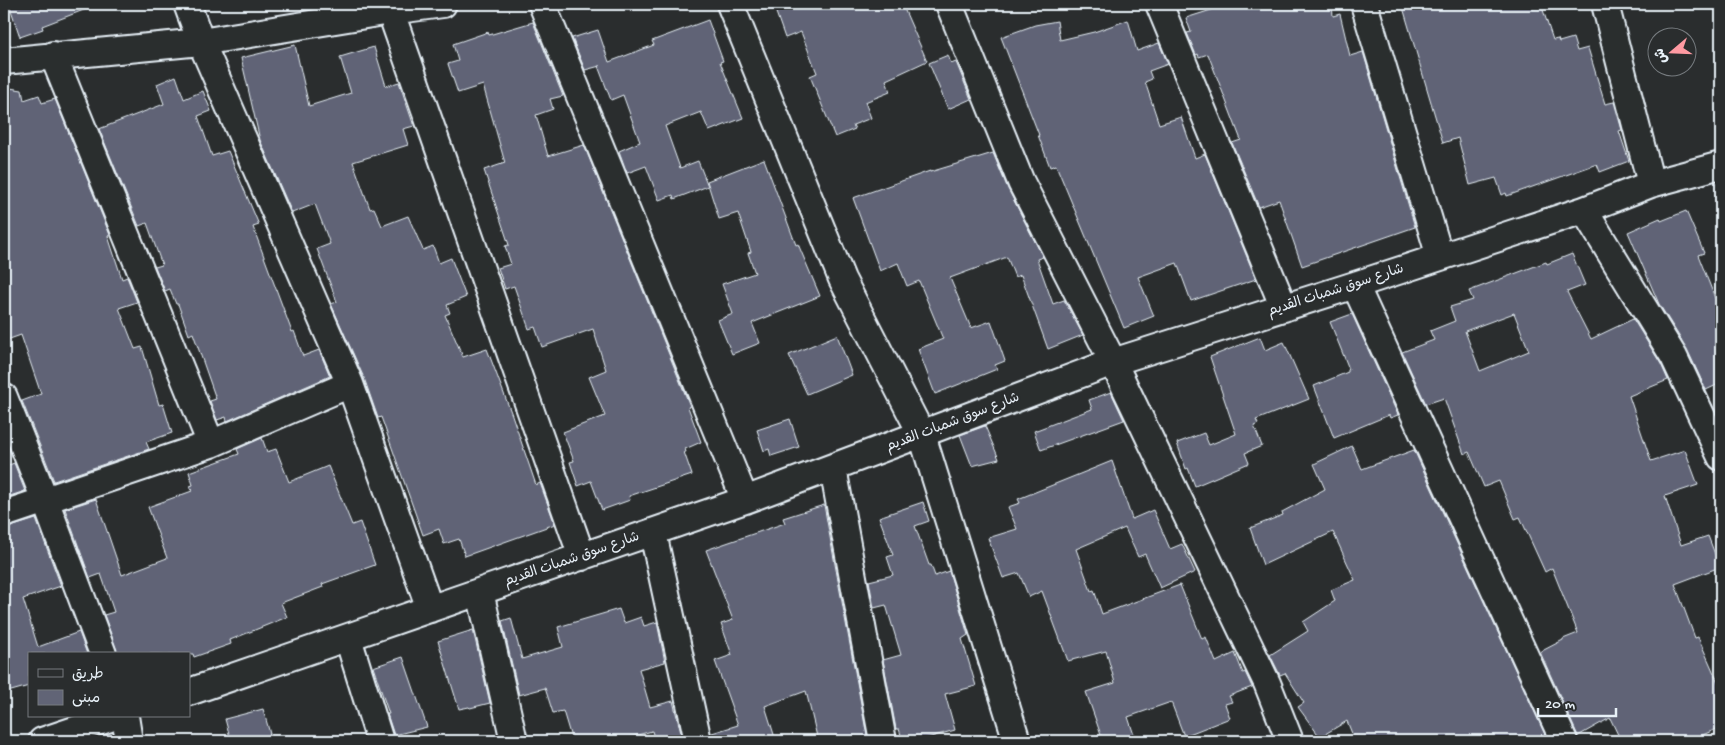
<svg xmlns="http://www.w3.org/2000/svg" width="1725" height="745" font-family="'Gochi Hand','Playpen Sans Arabic',sans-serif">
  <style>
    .building { fill: #616476; stroke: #e8f1f8; fill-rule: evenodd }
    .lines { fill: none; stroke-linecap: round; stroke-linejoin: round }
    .street-casing { stroke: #e8f1f8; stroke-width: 30 }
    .street { stroke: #2a2d2e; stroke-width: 26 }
    .labels { text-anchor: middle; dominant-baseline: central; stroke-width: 4; stroke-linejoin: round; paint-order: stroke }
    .street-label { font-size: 14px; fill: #e8f1f8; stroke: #2a2d2e }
  </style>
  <rect width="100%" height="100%" fill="#2a2d2e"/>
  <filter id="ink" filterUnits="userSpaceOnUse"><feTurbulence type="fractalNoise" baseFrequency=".02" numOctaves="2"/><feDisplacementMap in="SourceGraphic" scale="10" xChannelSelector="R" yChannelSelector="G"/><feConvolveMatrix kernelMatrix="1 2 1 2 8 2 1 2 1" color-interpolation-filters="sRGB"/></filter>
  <g filter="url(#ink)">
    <!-- building -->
    <path class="building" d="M9,4H94V6L42,26L43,29L20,37Z
      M773,4H902L927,61L886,80L890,92L865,102L871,118L853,125L855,129L835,137L810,76L817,73L801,32L785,38Z
      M1230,4H1332L1333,16L1340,14L1350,56L1363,52L1415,227L1302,266L1279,200L1259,207L1232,143L1241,140L1208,54L1199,57L1198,54L1196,55L1187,33L1191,32L1186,18Z
      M1402,4H1541L1553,40L1558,39L1559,42L1573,38L1577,51L1588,48L1605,104L1614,102L1622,130L1619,131L1629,161L1600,172L1597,164L1507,196L1506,193L1502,195L1496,178L1470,185L1458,138L1443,143Z
      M708,20L723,61L720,62L743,118L709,131L701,112L665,126L680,168L698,161L708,186L674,199L673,195L659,200L646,166L627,173L619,151L640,142L623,95L611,100L598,66H600L585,70L572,38L598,30L609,62L654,45L652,41Z
      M1128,20L1137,51L1159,43L1168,64L1149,71L1152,79L1145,82L1159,124L1181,117L1195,158L1205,154L1256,279L1191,301L1177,263L1138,277L1154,316L1124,328L1056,165L1050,167L1038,135H1039L1001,37L1035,25L1057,21L1060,40L1094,32Z
      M533,22L563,96L550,99L553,109L536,115L548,156L584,145L690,406L688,407L701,442L685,449L686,452H684L692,475L629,496L630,500L602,510L591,481L578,486L570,462L574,461L563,432L605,416L589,377L606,370L593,329L542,347L535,327L529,329L514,286L505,289L498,268L511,264L505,246L509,245L484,170L505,163L483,85L458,93L448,64L458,61L453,44L488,32L489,35Z
      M295,45L309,106L351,93L340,57L374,47L386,86L399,82L414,126L403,129L408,145L353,162L370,209L374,208L382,226L408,216L423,250L433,246L439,263L451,258L466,297L447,305L450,313L445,315L463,357L487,349L512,415L536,485L540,483L555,524L465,556L459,539L444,544L439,529L423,535L381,417L378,418L364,378L331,304L337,302L317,249L330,244L315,204L292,213L260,140L241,58Z
      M948,55L951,64L956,62L971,99L948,109L929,63Z
      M176,76L184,99L203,91L211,111L198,116L212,156L228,151L259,225L253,227L292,332L294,331L303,356L319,350L330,376L227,421L226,417L217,420L210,401L216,399L193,333L189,335L178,304H176L170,289L165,291L155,267L162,265L147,223L139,226L99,129L164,104L157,84Z
      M4,87L22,90L24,100L39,95L42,103L55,99L110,235L108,236L122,279L127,277L137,302L119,308L135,349L142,347L159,405L163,404L172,433L146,442L149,449L54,481L22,401L41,394L21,335L4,341Z
      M993,153L1008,189L1043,257L1037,259L1053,304L1064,300L1083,335L1048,349L1021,275L1015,277L1007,257L950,278L971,328L991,321L1005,361L995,365L997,369L935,394L918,349L943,339L919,281L907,286L898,263L880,271L853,198L930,171V172Z
      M764,159L796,245L798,244L820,296L752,323L760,343L732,354L718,320L733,314L722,284L755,273L748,253L751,252L738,213L719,219L707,181Z
      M1686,211L1704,253L1698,255L1721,313V383L1706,390L1687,349L1659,304L1628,232L1660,218L1661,221Z
      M1572,254L1585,285L1567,292L1591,339L1633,319L1661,364L1668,380L1629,396L1651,461L1685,450L1698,485L1665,496L1681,545L1708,536L1720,567L1675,584L1695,638L1698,637L1721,689V727L1689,741H1621L1610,718L1578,736L1540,652L1563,640V639L1578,633L1552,568L1545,572L1520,517L1515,519L1499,481L1484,487L1469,452L1464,454L1444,398L1426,404L1402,352L1434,340L1430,331L1455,321L1450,307L1473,300L1469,291L1522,271L1546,262L1547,264ZM1514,313L1529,351L1480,371L1465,331Z
      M1352,314L1398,415L1390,418L1389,415L1334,438L1314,386L1348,372V370L1349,369L1330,322Z
      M837,335L852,375L807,394L789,355Z
      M1260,337L1265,350L1284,342L1309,399L1256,420L1258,424L1254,426L1262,446L1245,453L1249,463L1195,486L1188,468L1186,469L1177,443L1204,433L1209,445L1236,434L1210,357Z
      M1111,392L1124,420L1041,450L1034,431L1092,409L1089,400Z
      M790,419L799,447L771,456L769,449L764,451L757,430Z
      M985,426L999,459L972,466L960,435Z
      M262,438L267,452L276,449L289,482L328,466L352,525L360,522L375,565L322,584L323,587L281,603L287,617L230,640L231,644L194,657L193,654H118L104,615L114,612L101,574L90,578L65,509L96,499L122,575L167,558L148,507L192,491L190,486L193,485L189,472L239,454L237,449Z
      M1352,446L1362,469L1414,450L1548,741H1355L1347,721L1320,737L1298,707L1304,703L1285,673L1280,675L1270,655L1308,631L1303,622L1335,601L1331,590L1355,580L1333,532L1263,565L1250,528L1283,515L1282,512L1325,489L1314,464Z
      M1112,461L1132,519L1153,510L1170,549L1182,544L1195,572L1160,588L1145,554L1138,557L1125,528L1076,549L1091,591L1094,590L1102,614L1180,585L1202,639L1206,637L1216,662L1235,653L1243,673L1245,672L1252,687L1229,696L1232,702L1225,704L1230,718L1184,736L1171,702L1128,717L1136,741H1103L1086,692L1115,683L1106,651L1068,661L1042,591L1029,597L1019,573L1003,578L988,538L1017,529L1008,507L1020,503L1018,499Z
      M14,463L25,491L4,498V467Z
      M923,502L929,521L915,526L929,565H931L935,576L949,571L968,635L962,639L976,686L945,694L955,730L917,741H903L899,729H896L883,660L901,655L886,605L874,608L869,581L893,575L887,557L893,555L879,517Z
      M824,505L867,736L843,741H838L837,737L818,741L806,691L765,706L776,741H713L712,733L738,725L715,661L732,655L721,624L733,620L706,550L785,523L783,518Z
      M36,519L61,586L23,599L38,647L79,632L87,654H29V686L4,693V529Z
      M619,609L624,623L641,617L644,626L657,622L665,662L639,669L650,707L673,701L683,741H655L652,731L616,741H572L563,711L553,713L545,688L519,695L502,621L511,618L522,659L563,647L558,627Z
      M473,630L490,703L470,708L469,707L459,709L438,641Z
      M403,657L427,727L394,735L387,714H389L373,667Z
      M263,709L272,741H231L225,719Z"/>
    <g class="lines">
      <defs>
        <path id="street" d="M187,4L201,42L350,384L430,609
          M388,4L582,557
          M542,4L745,500
          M730,4L842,279L922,435L1017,741
          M949,4L1021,182L1113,362L1267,683L1290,741
          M1159,4L1284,308
          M1364,4L1440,257
          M1605,4L1651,184
          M53,55L211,444
          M4,61L201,42L390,11L443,4
          M1584,210L1674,357L1721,457
          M1355,285L1564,741
          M4,397L45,500L103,654
          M833,468L883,741
          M4,514L211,444L350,384
          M653,533L698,741
          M480,592L514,741
          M348,638L380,741
          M189,692L745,500L1113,362L1355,285L1584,210L1651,184L1721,165
          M125,716L129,741
          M42,741L116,716"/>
      </defs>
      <!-- street casing -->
      <use href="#street" class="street-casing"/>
      <!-- street -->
      <use href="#street" class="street"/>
    </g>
  </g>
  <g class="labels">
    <!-- street labels -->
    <g class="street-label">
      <text transform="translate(1336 291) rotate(-18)">شارع سوق شمبات القديم</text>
      <text transform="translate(953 423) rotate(-21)">شارع سوق شمبات القديم</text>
      <text transform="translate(572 560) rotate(-19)">شارع سوق شمبات القديم</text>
    </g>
  </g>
  <!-- margin -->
  <rect width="1725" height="745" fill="none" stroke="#2a2d2e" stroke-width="20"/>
  <rect x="10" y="10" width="1705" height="725" fill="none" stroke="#e8f1f8" stroke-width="2" filter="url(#ink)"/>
  <!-- legend -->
  <rect x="28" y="652" width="162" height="65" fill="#2a2d2e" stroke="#767b7f"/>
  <rect x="38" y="669" width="25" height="8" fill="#2a2d2e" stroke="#767b7f"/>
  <text x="72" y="678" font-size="15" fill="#e8f1f8">طريق</text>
  <rect x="38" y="690" width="25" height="15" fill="#616476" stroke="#767b7f"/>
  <text x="72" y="702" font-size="15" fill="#e8f1f8">مبنى</text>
  <!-- north arrow -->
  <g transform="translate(1672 52) rotate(251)"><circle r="24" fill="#2a2d2e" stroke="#767b7f"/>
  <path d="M0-4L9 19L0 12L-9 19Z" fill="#ff9aa2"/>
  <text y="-8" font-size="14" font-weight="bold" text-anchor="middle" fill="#e8f1f8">ش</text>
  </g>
  <!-- scale -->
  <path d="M1538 708v8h78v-8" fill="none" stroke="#e8f1f8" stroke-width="2.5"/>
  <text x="1545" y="708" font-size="15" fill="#e8f1f8" stroke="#2a2d2e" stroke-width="4" paint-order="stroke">20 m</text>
</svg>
